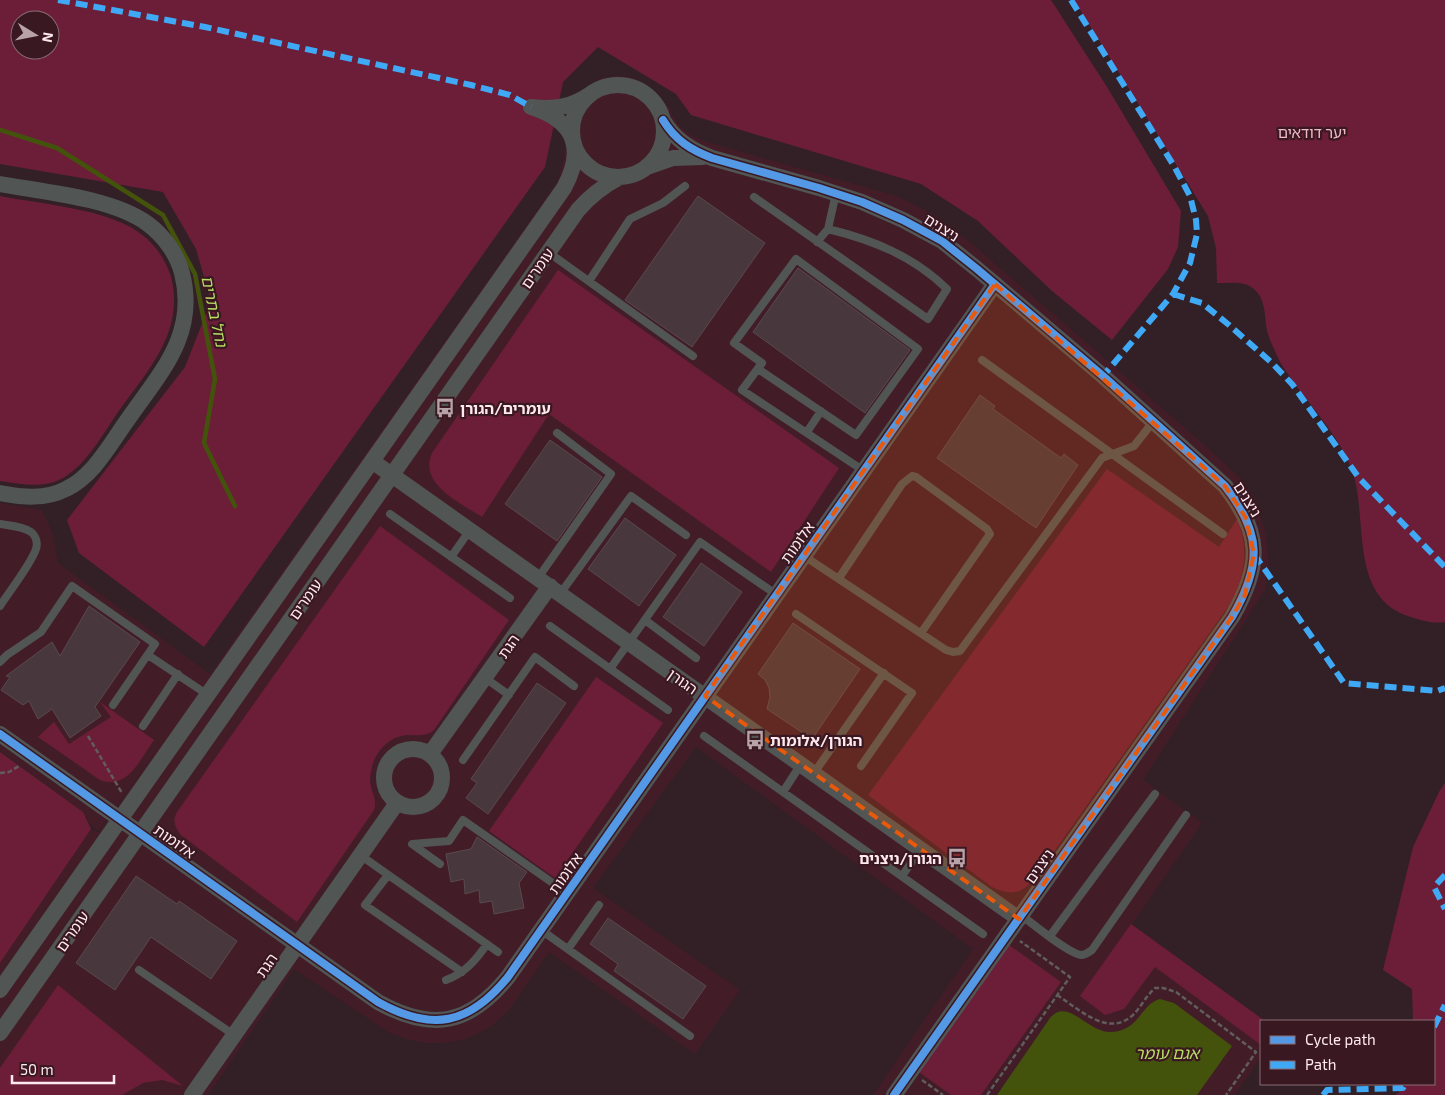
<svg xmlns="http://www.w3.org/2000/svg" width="1445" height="1095" font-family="'Exo 2','Noto Sans Hebrew',sans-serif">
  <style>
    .built { fill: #421d28 }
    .green { fill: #6c1e39; fill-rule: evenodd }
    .water { fill: #43530c }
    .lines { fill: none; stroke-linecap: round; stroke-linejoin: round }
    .stream { stroke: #43530c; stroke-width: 4.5 }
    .building { fill: #48383d; stroke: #59494e }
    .path { stroke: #615c5d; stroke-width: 2.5; stroke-dasharray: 5 2.5; stroke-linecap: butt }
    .service { stroke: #515554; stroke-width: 8 }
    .minor { stroke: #515554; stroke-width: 16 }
    .quiet { stroke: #3fa9f5; stroke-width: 6; stroke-dasharray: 12 6; stroke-linecap: butt }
    .cycleway-casing { stroke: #3a1822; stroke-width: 11 }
    .cycleway { stroke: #5399e6; stroke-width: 8 }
    .marked { fill: #e8590c; fill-opacity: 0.2; stroke: #e8590c; stroke-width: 4; stroke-dasharray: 10 6; stroke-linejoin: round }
    .labels { text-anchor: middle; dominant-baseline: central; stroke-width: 4.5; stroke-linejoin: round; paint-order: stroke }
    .park-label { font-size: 15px; fill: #efbac6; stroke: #3a1822 }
    .street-label { font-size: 15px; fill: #feeaee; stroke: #3a1822 }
    .poi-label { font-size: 15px; font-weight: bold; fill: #feeaee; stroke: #3a1822; text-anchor: start }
    .water-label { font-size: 16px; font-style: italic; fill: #b9de62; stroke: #3a1822 }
  </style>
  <rect width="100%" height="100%" fill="#322026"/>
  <!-- built -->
  <path class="built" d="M616,76L631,77L644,83L657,93L669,108L679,126L690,135L707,142L897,196L934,215L970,242L1209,449L1239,477L1254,498L1266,534L1269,563L1265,590L1143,780L1202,823L1132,924L1265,1021H1261V1057L1235,1095H873L973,949L696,747L593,888L740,990L695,1054L549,952L509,1010L495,1023L479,1033L462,1040L444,1043H425L406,1039L388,1032L294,969L208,1095H0V963L91,829L98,833L170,731L98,831L89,823L83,812L0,751V503L42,510L52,532L58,563L210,674L558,181L563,162L565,149L564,129L568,107L588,87L601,78Z"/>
  <!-- green -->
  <path class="green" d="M0,0H1051L1107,87L1181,211L1178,247L1168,269L1112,340L1052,291L978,221L921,184L691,115L676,94L598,47L563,82L545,167L204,647L79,553L67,520L185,367L211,301L196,249L163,192L0,164ZM20,20H50V50H20Z
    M1074,0H1445V622C1432,624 1420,620 1408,616C1349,596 1368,519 1353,473C1341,438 1314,411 1293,381C1289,375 1284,369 1280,362C1276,353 1271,344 1268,334C1264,321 1267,302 1256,291C1246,280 1232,283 1217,283L1216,248L1208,216Z
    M0,196C40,204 110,209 141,234C155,244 166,260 171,277C185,332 148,370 118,412C103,434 87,464 63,478C43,489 21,484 0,481Z
    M558,270L839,468L771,572L549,414L482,517C461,503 418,484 432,453Z
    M1107,469L1219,547L1237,519C1250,550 1245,578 1228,607L1036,877C1022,893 1013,897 992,887L868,795Z
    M380,526L509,620L434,730C425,737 418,735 408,735C392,735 378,749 373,763C371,770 369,779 371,787C373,795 377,801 374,810L297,922L181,835C175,827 172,821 177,812Z
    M596,677L663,723L555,878L489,831Z
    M100,702L154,740C141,758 127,791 100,780L38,737L54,722L69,744L111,717Z
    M0,752L83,812L91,829L0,963Z
    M1445,783V1095H1396L1403,1088L1404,1084H1434V1021H1413L1412,989L1383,970L1413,847L1439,792Z
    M1131,924L1265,1021H1261V1045L1155,967L1124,1009L1105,1015L1080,996Z
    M1009,945L1061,982L981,1095H951L919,1072Z
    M58,985L183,1086L162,1080L143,1083L122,1095H0V1068Z"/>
  <!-- water -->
  <path class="water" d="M1160,999L1174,1003L1232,1046L1197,1095H997L1050,1018C1068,997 1086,1031 1109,1032C1140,1032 1140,1004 1160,999Z"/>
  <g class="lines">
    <!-- stream -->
    <path class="stream" d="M0,130L57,148L163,215L195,274L215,379L204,443L235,506"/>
  </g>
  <!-- building -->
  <path class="building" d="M698,196L765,243L692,347L625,300Z
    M798,268L910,350L865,413L753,332Z
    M980,395L995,406L993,409L1061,458L1064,454L1078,465L1036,528L937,458Z
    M550,440L602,477L557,541L505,504Z
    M625,518L676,555L639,606L588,569Z
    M701,563L742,592L704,646L663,617Z
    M89,606L140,642L95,707L101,716L70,738L52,709L38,719L29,701L23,705L1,690L10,677L6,676L52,642L60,656Z
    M793,623L860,669L812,739L767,709L770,697L769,688L765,680L758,674Z
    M537,683L566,703L488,814L466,798L477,783L471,779Z
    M477,837L527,872L519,883L524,908L494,914L492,901L480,903L479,890L465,894L464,879L451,882L446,854L471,849Z
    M136,876L177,904L179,901L237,941L211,979L151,937L115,990L76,963Z
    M608,918L706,986L683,1019L614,971L618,964L590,944Z"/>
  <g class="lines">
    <!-- path -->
    <path class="path" d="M88,736L122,793
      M0,773L9,772L19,766
      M1057,995C1079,1009 1108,1038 1133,1015C1141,1007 1146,996 1155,988H1163L1176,992L1256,1052L1226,1095
      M922,1080L943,1095
      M987,1095L1070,977L1020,941"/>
    <!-- service -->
    <path class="service" d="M754,197L928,319L947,289C913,256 873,240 828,229
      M817,242L828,229L836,193
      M548,252L693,356
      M589,281L630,219L663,203L685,186
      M982,360L1223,534
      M758,369L856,435L918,349L796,259L734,343L762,363L742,390L864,471
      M807,432L821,411
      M390,514L510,598
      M0,524C10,526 22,526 31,532C36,536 38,543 36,549C31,564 9,592 0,606
      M804,556L946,650L953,652L960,651L1102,458L1134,446L1153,422
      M451,557L470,530
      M538,578L611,474L557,433
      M839,578L902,484L912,476L916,477L987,529L990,534L921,633
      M560,594L631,496L686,535
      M796,614L912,693L861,766
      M645,620L696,658
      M550,626L668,710
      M148,655L208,695
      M0,662L7,655L41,632L72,586L155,644L113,705
      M610,669L700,542L777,595
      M485,678L509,695
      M143,726L178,674
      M704,736L983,934
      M463,760L535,657L574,686
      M814,773L884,673
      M783,792L801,764
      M360,855L498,952
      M440,864L412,844L449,841L463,820L567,893
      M388,875L365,905L462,972
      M902,876L921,849
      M1021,915C1033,924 1069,954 1081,955C1085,955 1088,953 1092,950L1186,815
      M541,930L690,1036
      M1050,936L1155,794
      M568,949L599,905
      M139,970L234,1035
      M446,980C465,973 476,960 487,944"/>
    <!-- minor -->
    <path class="minor" d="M572 131a46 46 0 1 1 92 0a46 46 0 1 1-92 0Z
      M663,120C675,140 691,150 712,158L819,188L862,202L903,220L942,241L977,269L1103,376L1225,486C1262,533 1262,565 1232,617L894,1095
      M647,167L673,158L703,157
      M0,184C44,192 113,198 148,224C164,236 177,254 182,273C198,336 159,374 126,422C109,446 93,476 66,489C45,500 22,497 0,493
      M372,461L1019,919
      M0,734L378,1002C432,1032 469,1025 508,977L995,284
      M384 778a29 29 0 1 1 58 0a29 29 0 1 1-58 0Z
      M430,754L550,586
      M0,990L564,188C586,147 574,121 531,107C555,110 572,107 592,93
      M0,1033L578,210C591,195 603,186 620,177
      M192,1095L397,803"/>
    <!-- quiet -->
    <path class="quiet" d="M58,0L205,27L471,85L510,95L531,107
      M1071,0L1174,166L1190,196L1196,220L1197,234L1190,263L1173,294L1103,376
      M1173,294L1202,303L1229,325L1272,363L1292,384L1359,478L1445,567
      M1254,554L1344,683L1437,691L1445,688
      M1445,875L1434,887L1445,909
      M1434,1027L1445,1005
      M1323,1095L1327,1090L1403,1088L1405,1084"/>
    <defs>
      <path id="cycleway" d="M663,120C675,140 691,150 712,158L819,188L862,202L903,220L942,241L977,269L1103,376L1225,486C1262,533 1262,565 1232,617L894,1095
        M0,734L378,1002C432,1032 469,1025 508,977L995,284"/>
    </defs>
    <!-- cycleway casing -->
    <use href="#cycleway" class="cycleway-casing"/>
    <!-- cycleway -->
    <use href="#cycleway" class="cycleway"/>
  </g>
  <!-- marked area -->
  <path class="marked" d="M995,284L1225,486L1246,518L1254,554L1245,595L1232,617L1019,919L705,696Z"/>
  <!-- icons -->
  <defs>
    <symbol id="bus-bare" viewBox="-9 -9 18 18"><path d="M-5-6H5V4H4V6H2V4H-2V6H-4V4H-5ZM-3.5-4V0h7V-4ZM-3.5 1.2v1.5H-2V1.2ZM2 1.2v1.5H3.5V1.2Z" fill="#b7a3a8" stroke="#3a1822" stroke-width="2.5" paint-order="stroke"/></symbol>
  </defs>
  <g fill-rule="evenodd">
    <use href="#bus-bare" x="431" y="394" width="28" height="28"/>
    <use href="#bus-bare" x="741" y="726" width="28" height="28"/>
    <use href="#bus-bare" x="943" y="844" width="28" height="28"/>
  </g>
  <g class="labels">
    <!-- park labels -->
    <g class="park-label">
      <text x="1312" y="132">יער דודאים</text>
    </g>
    <!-- street labels -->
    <g class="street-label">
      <text transform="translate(942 227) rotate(32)">ניצנים</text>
      <text transform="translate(537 268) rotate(-55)">עומרים</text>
      <text transform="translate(1248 499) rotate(58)">ניצנים</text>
      <text transform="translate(797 542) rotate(-55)">אלומות</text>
      <text transform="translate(305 599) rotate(-55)">עומרים</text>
      <text transform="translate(508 646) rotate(-55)">הגת</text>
      <text transform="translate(683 681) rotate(35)">הגורן</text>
      <text transform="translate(175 841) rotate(35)">אלומות</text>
      <text transform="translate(1039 866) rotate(-55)">ניצנים</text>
      <text transform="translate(565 873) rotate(-55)">אלומות</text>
      <text transform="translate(72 931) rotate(-55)">עומרים</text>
      <text transform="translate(266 965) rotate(-55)">הגת</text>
    </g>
    <!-- poi labels -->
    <g class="poi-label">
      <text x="460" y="408">עומרים/הגורן</text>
      <text x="770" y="740">הגורן/אלומות</text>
      <text x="942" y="858" text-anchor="end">הגורן/ניצנים</text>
    </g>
    <!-- water labels -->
    <g class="water-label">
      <text transform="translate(215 311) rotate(78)">נחל בתרים</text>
      <text x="1167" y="1052">אגם עומר</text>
    </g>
  </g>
  <!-- legend -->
  <rect x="1260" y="1020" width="175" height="65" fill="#3a1822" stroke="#886c74"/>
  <rect x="1270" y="1036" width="25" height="8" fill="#5399e6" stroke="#886c74"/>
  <text x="1305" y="1045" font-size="15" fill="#feeaee">Cycle path</text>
  <rect x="1270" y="1061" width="25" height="8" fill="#3fa9f5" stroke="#886c74"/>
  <text x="1305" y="1070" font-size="15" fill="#feeaee">Path</text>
  <!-- north arrow -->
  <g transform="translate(35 35) rotate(100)"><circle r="24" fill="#3a1822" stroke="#886c74"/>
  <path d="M0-4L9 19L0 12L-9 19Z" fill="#b7a3a8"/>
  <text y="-8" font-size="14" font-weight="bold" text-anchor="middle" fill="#feeaee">N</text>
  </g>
  <!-- scale -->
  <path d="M12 1075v8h102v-8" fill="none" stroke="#feeaee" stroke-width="2.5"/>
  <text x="20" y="1075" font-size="15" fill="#feeaee" stroke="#3a1822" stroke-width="4" paint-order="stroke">50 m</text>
</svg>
